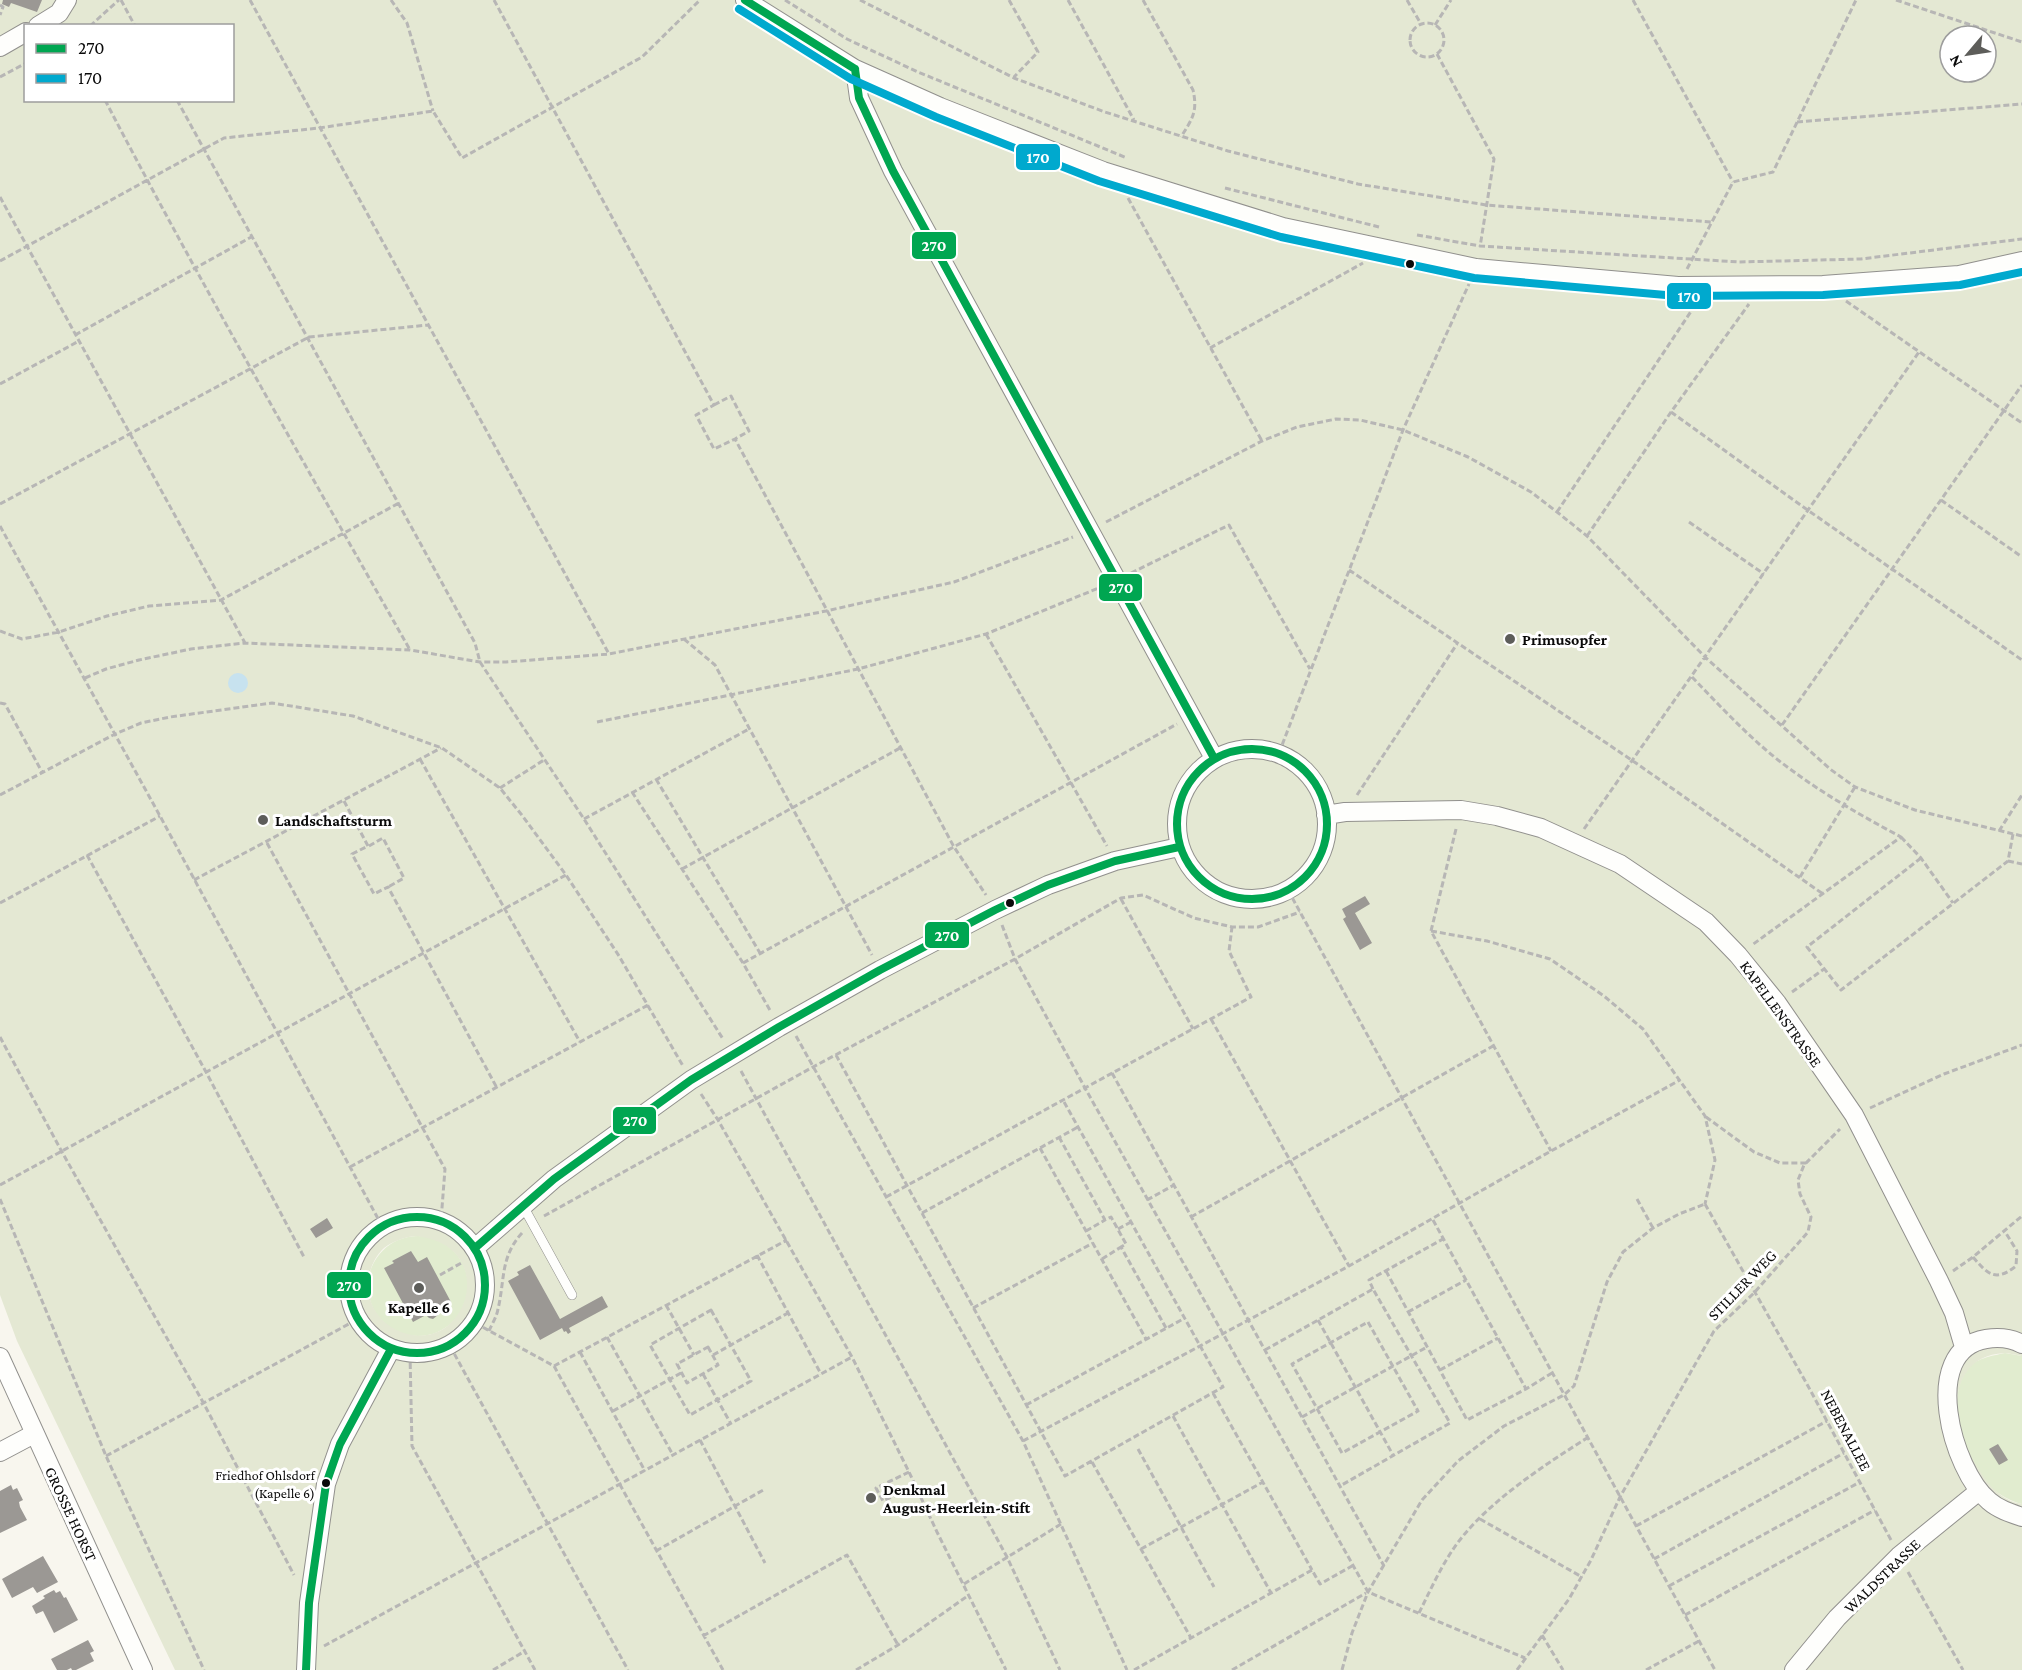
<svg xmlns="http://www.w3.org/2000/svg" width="2022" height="1670" font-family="'Crimson Pro',serif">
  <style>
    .green { fill: #e1eccf }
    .cemetery { fill: #e4e8d3; fill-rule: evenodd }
    .water { fill: #c7e2ef }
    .building { fill: #9b9894 }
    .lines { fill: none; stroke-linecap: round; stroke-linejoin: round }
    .lane-casing { stroke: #91908d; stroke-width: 10 }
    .street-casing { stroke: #91908d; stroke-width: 20 }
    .path { stroke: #b7b6b5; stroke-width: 3; stroke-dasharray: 6 3; stroke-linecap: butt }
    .lane { stroke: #fefefc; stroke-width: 9 }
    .street { stroke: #fefefc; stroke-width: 18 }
    .bus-1-casing { stroke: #fff; stroke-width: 12 }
    .bus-2-casing { stroke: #fff; stroke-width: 12 }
    .bus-1 { stroke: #00a651; stroke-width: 8 }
    .bus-2 { stroke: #00a9ce; stroke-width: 8 }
    .bus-dot { fill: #0a0a0a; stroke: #fff; stroke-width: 2 }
    .poi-dot { fill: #5d5d5a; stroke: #fff; stroke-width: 2 }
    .labels { text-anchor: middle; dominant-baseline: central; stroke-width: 6; stroke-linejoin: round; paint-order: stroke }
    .bus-label { font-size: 14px; fill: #0a0a0a; stroke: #fff; text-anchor: end }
    .poi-label { font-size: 16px; font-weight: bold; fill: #0a0a0a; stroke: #fff; text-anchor: start }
    .street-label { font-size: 16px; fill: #0a0a0a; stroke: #fff }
    .line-badge { stroke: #fff; stroke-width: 2 }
    .badge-label { font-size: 16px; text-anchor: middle; font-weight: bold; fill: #fff }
  </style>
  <rect width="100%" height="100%" fill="#f8f6ee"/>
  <!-- green -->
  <path class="green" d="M368 1286a50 50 0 1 1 100 0a50 50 0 1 1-100 0Z
    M2005,1353L2022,1356V1504C2010,1501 1999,1495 1990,1486C1965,1460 1944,1401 1967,1370C1975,1358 1992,1356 2005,1353Z"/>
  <!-- cemetery -->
  <path class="cemetery" d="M0,0H2022V1356C2016,1355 2009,1353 2004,1353C1959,1356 1951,1397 1960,1433C1964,1446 1973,1460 1980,1471C1987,1482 1996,1494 2009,1500C2012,1502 2018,1503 2022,1504V1670H175L17,1341L0,1295ZM26,26H232V100H26ZM1950,36H1986V72H1950ZM414,1236C501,1243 469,1354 404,1333C391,1329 380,1320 373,1307C364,1288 368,1263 384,1248C393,1241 403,1238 414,1236Z"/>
  <!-- water -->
  <path class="water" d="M228 683a10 10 0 1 1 20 0a10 10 0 1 1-20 0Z"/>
  <!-- building -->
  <path class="building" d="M3,0H42L37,12L11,3L9,7L2,4Z
    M1365,896L1370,904L1355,913L1372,943L1360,950L1343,919L1346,917L1342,909Z
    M327,1218L333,1228L316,1238L310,1229Z
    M411,1251L418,1262L427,1257L451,1302L438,1308V1315L433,1319L429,1318L426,1315L413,1322L384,1268L394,1263L392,1261Z
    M530,1265L560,1319L602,1296L608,1307L569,1328L571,1332L568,1334L566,1331L564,1332L562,1328L540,1340L508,1281L519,1275L517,1272Z
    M1998,1444L2008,1460L1999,1465L1989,1449Z
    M11,1485L13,1490L17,1488L23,1500L19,1502L20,1507L27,1520L0,1533V1491Z
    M43,1556L58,1582L37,1593L33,1587L12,1598L2,1579Z
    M54,1590L56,1593L60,1591L64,1598L66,1597L78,1620L54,1633L43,1611L36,1614L32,1606L45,1598L43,1596Z
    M88,1640L94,1651L90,1653L94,1661L76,1670H72L71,1668L67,1670H57L51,1659Z"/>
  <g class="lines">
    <defs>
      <path id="lane" d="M523,1206L572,1295"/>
      <path id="street" d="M745,0L855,69L940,107L1103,171L1283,227L1476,268L1678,286L1823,285L1959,275L2022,261
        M38,26L59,13L67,0
        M0,47L26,32
        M855,69L859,98L893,171L1214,758
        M1177 824a75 75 0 1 1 150 0a75 75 0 1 1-150 0Z
        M1326,815L1345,812L1461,810L1497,816L1541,828L1620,864L1706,922L1738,955L1777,1003L1854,1115L1939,1281L1954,1313L1964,1347
        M349 1285a68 68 0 1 1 136 0a68 68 0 1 1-136 0Z
        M475,1248L554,1179L691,1080L779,1027L880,970L995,910L1048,885L1115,861L1179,847
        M2022,1344C2011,1338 1999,1337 1986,1339C1919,1350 1952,1470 1989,1501C1998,1509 2010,1513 2022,1517
        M0,1357L143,1670
        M0,1452L34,1434
        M306,1670L309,1603L326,1484L340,1444L391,1349
        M1794,1670L1837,1618L1899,1556L1979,1491"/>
    </defs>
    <!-- lane casing -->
    <use href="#lane" class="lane-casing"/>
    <!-- street casing -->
    <use href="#street" class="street-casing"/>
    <!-- path -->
    <path class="path" d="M121,0L135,26
      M250,0L609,654
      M391,0L407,23L433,111
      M494,0L714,405L696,415L714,449L735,439L954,847L986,895
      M785,0L847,39L918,72L1127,158
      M860,0L1014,78L1105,112L1228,151L1358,184L1486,205L1711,222
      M1009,0L1038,52L1014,77
      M1068,0L1134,120
      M1143,0L1193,90C1198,112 1192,119 1181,137
      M1407,0L1421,24
      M1633,0L1733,182
      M1896,0L2022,42
      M0,5L3,7L0,15
      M1410 40a17 17 0 1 1 34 0a17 17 0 1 1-34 0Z
      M1435,25L1451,0
      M90,26L119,0
      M1437,54L1494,159L1480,247
      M0,77L26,63
      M105,100C202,286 307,468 410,650
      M177,100L475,643L480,662L584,819L723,1039
      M1797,122L2022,104
      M1225,188L1379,227
      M0,197L245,643
      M1128,198L1262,441
      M1417,235L1480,246L1739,262L1861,259L2022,239
      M0,261L224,138L319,128L433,111L462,158L642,57L700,0
      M1687,269L1733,182L1773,172L1856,0
      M1846,301L2022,423
      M75,335L253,236
      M1210,348L1363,263
      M0,384L79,341
      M714,405L731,396L749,431L735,439
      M1671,412L1809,511L2022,660
      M1941,500L2022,557
      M0,504L309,337L428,325
      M1557,512L1696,304
      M1106,522L1262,441L1297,427L1336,419L1360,420L1403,430L1468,457L1531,492L1557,512L1587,536L1705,657L1830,769L1855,787L1915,810L2022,836
      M1689,522L1764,574
      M0,526L160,816L382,1226
      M1587,536L1671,412L1749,304
      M1349,570L1633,761L1823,894
      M1131,573L1229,525L1310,669
      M0,631L22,639L59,632L107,616L149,606L221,600L399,503
      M986,634L1107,846
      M684,639L715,665L872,955
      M1692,677C1723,709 1754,743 1790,769C1825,795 1862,816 1901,837L1752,945
      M85,678L106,669L139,660L191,649L245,643L410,650L480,662H506L609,654L826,611L954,582L1073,537
      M0,703L5,704L42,772
      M597,722L858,669L986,634L1101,587
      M1782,725L2022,385
      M1279,753L1403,430L1469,284
      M420,759L580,1042
      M656,779L760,953
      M500,788L544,760
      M632,792L743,963L771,1012
      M0,795L115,734L141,723L170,717L272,703L353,716L442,748L500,788L521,814L566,875L619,956L683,1066
      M1357,795L1457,644
      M344,801L368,846L352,854L374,894L388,887L497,1088
      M584,819L749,729
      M1456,829L1431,931L1551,1151
      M1584,829L1919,352
      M1999,831L2022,795
      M1901,837L1921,858L1953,903
      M267,843L445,1169L441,1221
      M369,846L383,838L404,878L388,887
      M87,855L206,1072L304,1257
      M1921,858L1807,947L1841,990L2008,861L2013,834
      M2008,861L2022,864
      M682,869L900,748
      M1800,877L1855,787
      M194,880L441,748
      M1288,890L1715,1670
      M1121,899L1193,1029
      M0,903L160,816
      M1002,925L1015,959L1085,1088L1368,1592L1525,1658
      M1431,931L1487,941L1550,959L1604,996L1643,1029L1705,1116L1715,1160L1705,1204
      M743,963L1177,724
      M1792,992L1824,969
      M1211,1019L1349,1266
      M796,1036L1023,1441L1127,1670
      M0,1037L62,1152L204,1404L294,1575
      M836,1055L1065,1476L1223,1387L1063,1100
      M741,1071L1007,1557L1060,1670
      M1112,1073L1384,1566
      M701,1094L718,1120L852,1357L909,1472L937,1532L1006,1670
      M1870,1108L1944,1074L2022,1045
      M1706,1117L1754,1152L1780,1163H1806
      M1059,1137L1105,1220L1111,1217L1126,1244L1121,1247L1166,1328
      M1040,1148L1146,1339
      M350,1167L648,1005
      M0,1185L566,875
      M886,1197L1251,997L1229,951L1232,927
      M0,1199L106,1456L204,1670
      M1637,1199L1653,1228
      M1147,1200L1174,1185
      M1705,1204L1808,1386L1891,1540
      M922,1213L1078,1127
      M544,1216L813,1067L1015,959L1121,898L1143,895L1194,918L1232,927H1258L1300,912
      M1191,1217L1493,1046
      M1433,1220L1526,1389
      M1118,1229L1131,1222
      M1086,1231L1105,1220
      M757,1255L821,1374
      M1973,1257C1988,1275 1996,1282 2016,1266L2017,1251L2004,1230
      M1102,1259L1121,1247
      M1386,1271L1467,1420L1526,1389L1552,1373
      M1953,1271L1973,1257L2022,1216
      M440,1275L463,1262
      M1373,1289L1369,1280L1443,1239
      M666,1305L694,1355
      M973,1308L1093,1243
      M711,1310L751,1381L690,1415L650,1345Z
      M1408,1312L1466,1280
      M1318,1320L1393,1455
      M1368,1322L1418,1411L1342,1453L1292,1364Z
      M475,1323L554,1366L723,1670
      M489,1331C492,1324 497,1316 498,1309C505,1280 500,1256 523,1232
      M607,1337L673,1455
      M450,1346L628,1670
      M708,1347L718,1365L687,1383L677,1364Z
      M1265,1350L1373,1289L1450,1423L1340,1486
      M580,1352L645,1471
      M410,1354L412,1446L535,1670
      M713,1355L788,1313
      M554,1366L787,1240
      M1440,1370L1498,1338
      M703,1374L731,1424
      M1213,1393L1312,1570
      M1026,1405L1185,1318
      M613,1411L681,1373
      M1173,1416L1271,1593
      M1302,1417L1427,1347
      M700,1440L765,1563
      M1023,1441L1349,1266L1551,1151L1680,1080
      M1138,1449L1214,1587
      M106,1456L358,1319
      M1092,1462L1191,1638
      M909,1472L876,1488L883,1501L915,1486
      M1480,1519L1582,1577
      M1636,1526L1827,1421
      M1141,1549L1263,1482
      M656,1551L765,1489
      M1654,1559L1844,1453
      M1908,1572L1963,1670
      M964,1584L1061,1524
      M1669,1586L1860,1482
      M1419,1613C1432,1587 1444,1559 1463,1536C1494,1498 1546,1464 1587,1438
      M1685,1615L1875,1510
      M1542,1635L1563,1670
      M703,1636L847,1555L898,1645
      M324,1646L852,1357
      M493,1670L525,1651
      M856,1670L898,1645L969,1595
      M1134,1670L1312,1570L1320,1584L1352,1566
      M1232,1670L1366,1593
      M1342,1670L1352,1633L1368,1592L1422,1500L1458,1461L1504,1426L1564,1395L1574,1386L1607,1282L1623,1252L1653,1228L1679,1214L1705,1204
      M1517,1670L1569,1599L1591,1560L1620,1497L1714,1331L1754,1293L1808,1232L1811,1217L1800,1194L1798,1180L1804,1165L1840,1129
      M1646,1670L1699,1641"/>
    <!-- lane -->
    <use href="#lane" class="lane"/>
    <!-- street -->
    <use href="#street" class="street"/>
    <defs>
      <path id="bus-1" d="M745,0L855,69
        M855,69L859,98L893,171L1214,758
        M1177 824a75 75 0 1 1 150 0a75 75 0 1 1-150 0Z
        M349 1285a68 68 0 1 1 136 0a68 68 0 1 1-136 0Z
        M475,1248L554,1179L691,1080L779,1027L880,970L995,910L1048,885L1115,861L1179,847
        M306,1670L309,1603L326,1484L340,1444L391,1349"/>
      <path id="bus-2" d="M739,9L851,79L936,117L1099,181L1281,237L1474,278L1677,296L1823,295L1960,285L2022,272"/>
    </defs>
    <!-- bus-1 casing -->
    <use href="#bus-1" class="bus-1-casing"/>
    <!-- bus-2 casing -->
    <use href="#bus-2" class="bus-2-casing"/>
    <!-- bus-1 -->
    <use href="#bus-1" class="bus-1"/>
    <!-- bus-2 -->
    <use href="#bus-2" class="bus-2"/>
  </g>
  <!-- markers -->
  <g class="bus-dot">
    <circle cx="1410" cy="264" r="5"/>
    <circle cx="1010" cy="903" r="5"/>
    <circle cx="326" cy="1483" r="5"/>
  </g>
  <g class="poi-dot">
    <circle cx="1510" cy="639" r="6"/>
    <circle cx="263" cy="820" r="6"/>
    <circle cx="419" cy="1288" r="6"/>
    <circle cx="871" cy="1498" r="6"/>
  </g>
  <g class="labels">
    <!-- bus labels -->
    <g class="bus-label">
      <text x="315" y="1475">Friedhof Ohlsdorf<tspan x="315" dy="18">(Kapelle 6)</tspan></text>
    </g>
    <!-- poi labels -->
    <g class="poi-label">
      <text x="1522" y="639">Primusopfer</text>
      <text x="275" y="820">Landschaftsturm</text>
      <text x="419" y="1307" text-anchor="middle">Kapelle 6</text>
      <text x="883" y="1489">Denkmal<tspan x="883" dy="18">August-Heerlein-Stift</tspan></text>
    </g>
    <!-- street labels -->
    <g class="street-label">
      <text transform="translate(1781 1014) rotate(54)">KAPELLENSTRASSE</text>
      <text transform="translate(1742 1285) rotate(-46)">STILLER WEG</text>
      <text transform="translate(1846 1430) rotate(62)">NEBENALLEE</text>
      <text transform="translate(71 1514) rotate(65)">GROSSE HORST</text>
      <text transform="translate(1882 1576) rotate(-44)">WALDSTRASSE</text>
    </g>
  </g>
  <g class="line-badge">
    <rect x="1015" y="143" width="46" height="28" rx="6" fill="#00a9ce"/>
    <rect x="911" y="231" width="46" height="29" rx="6" fill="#00a651"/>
    <rect x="1666" y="282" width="46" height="28" rx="6" fill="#00a9ce"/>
    <rect x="1098" y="573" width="45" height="29" rx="6" fill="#00a651"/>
    <rect x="924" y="921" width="46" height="28" rx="6" fill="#00a651"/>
    <rect x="612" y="1106" width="45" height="29" rx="6" fill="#00a651"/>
    <rect x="326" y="1271" width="46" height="28" rx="6" fill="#00a651"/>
  </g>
  <g class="badge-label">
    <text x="1038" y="163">170</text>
    <text x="934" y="251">270</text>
    <text x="1689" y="302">170</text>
    <text x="1121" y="593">270</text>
    <text x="947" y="941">270</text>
    <text x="635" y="1126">270</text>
    <text x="349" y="1291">270</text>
  </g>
  <!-- legend -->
  <rect x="24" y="24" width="210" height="78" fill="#ffffff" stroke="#9d9d9d" stroke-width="1.5"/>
  <rect x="36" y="44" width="30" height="9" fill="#00a651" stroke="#9d9d9d" stroke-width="1.5"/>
  <text x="78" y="54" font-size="18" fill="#0a0a0a">270</text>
  <rect x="36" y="74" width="30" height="9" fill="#00a9ce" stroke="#9d9d9d" stroke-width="1.5"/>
  <text x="78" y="84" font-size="18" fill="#0a0a0a">170</text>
  <!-- north arrow -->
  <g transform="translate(1968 54) rotate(241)"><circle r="28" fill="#ffffff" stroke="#9d9d9d" stroke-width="1.5"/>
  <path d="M0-4.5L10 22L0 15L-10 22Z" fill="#5d5d5a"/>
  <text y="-9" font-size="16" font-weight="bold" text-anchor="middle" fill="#0a0a0a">N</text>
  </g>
</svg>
